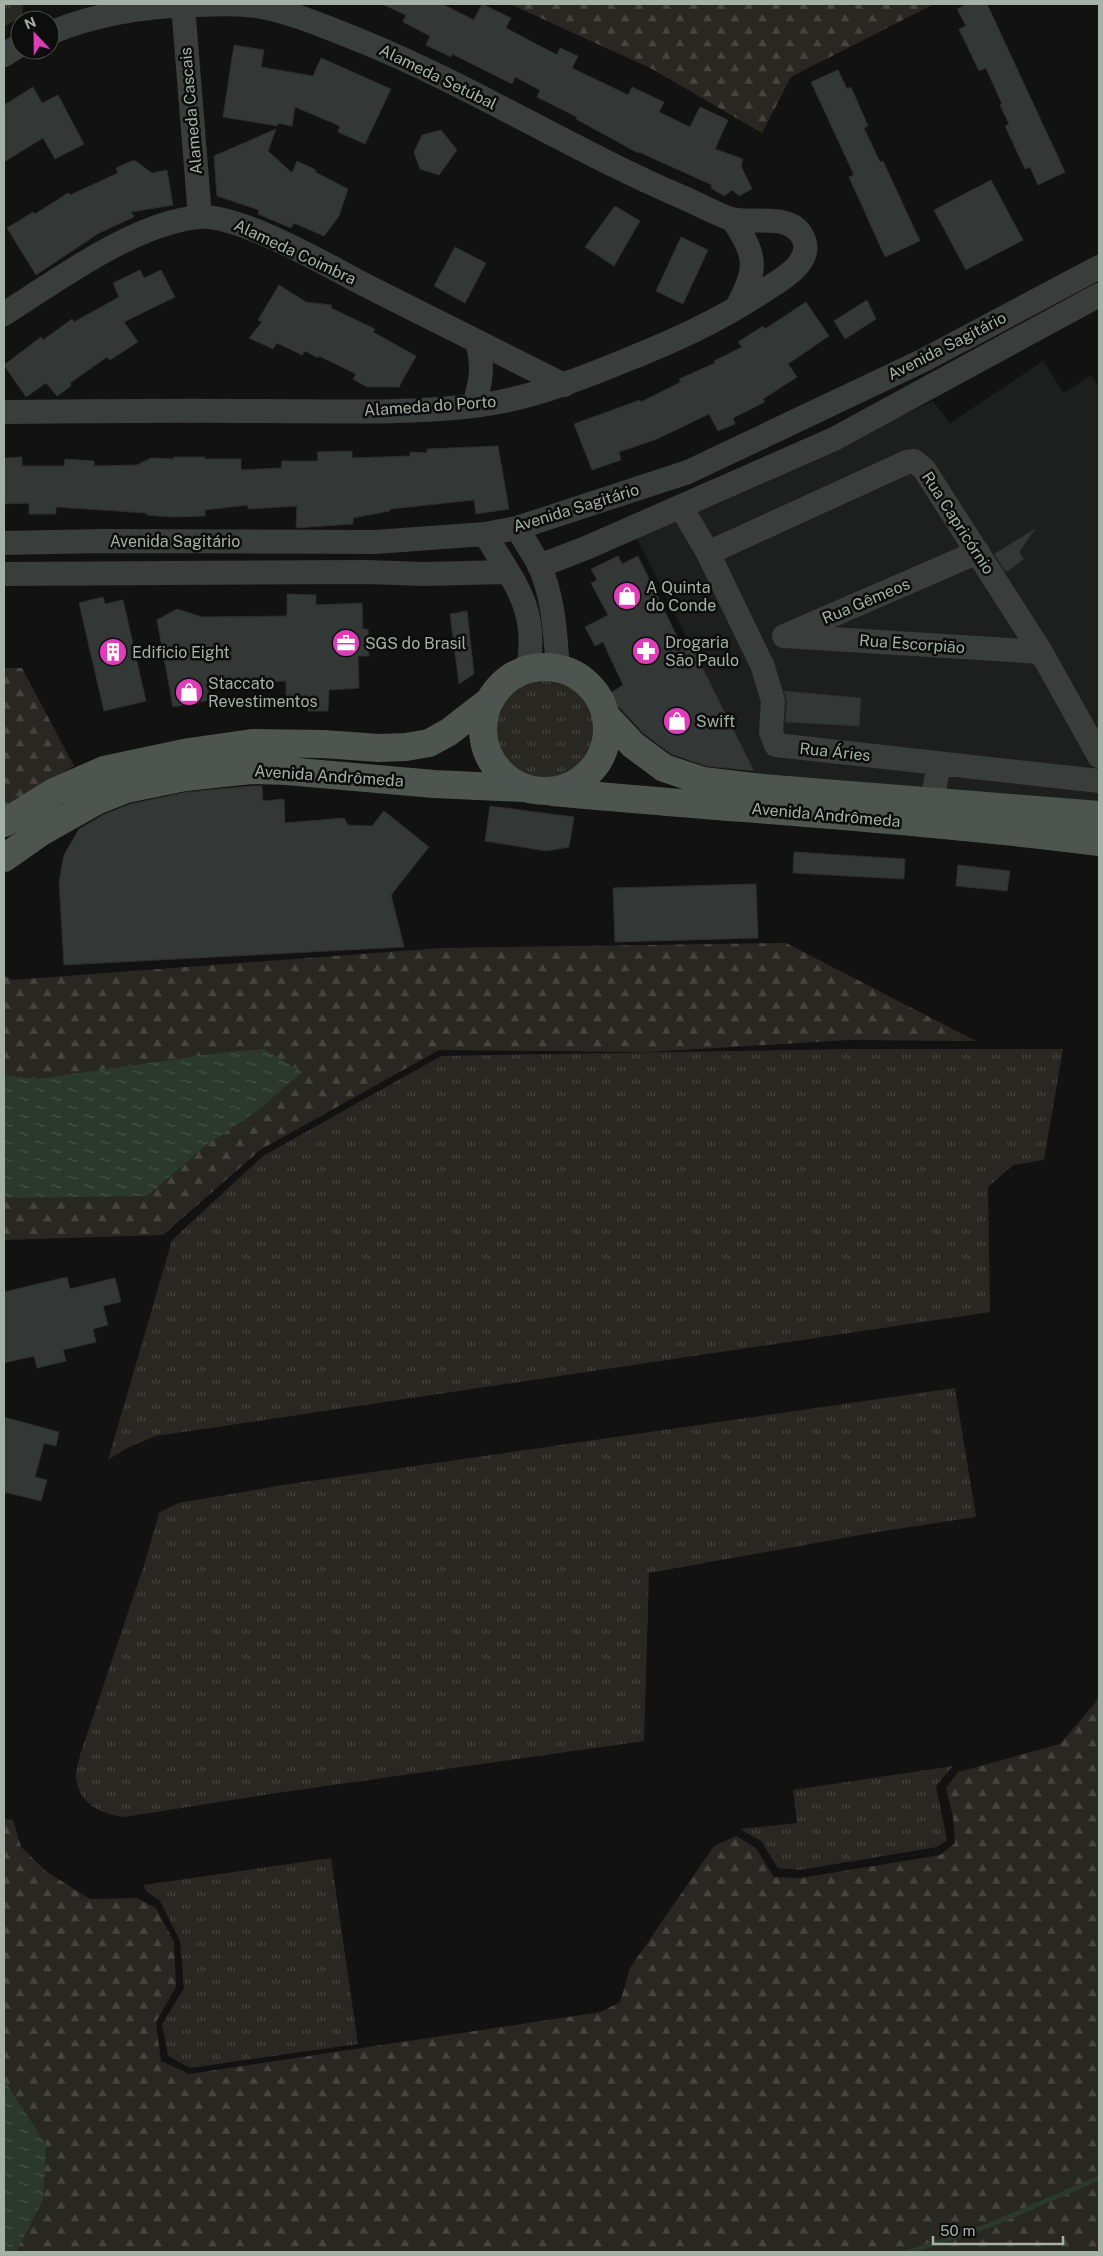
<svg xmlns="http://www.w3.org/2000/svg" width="1103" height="2256" font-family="'Public Sans',sans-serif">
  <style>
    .built { fill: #1d1f1e }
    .grass { fill: url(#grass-tufts) }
    .forest { fill: url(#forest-firs) }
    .water { fill: url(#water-ripples) }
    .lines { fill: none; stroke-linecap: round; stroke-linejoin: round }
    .stream { stroke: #2b392c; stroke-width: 5 }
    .building { fill: #333735; stroke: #2b2e2c }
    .minor { stroke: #393d3b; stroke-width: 24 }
    .major { stroke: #4e5551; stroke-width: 28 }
    .labels { text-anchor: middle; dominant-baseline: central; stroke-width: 5; stroke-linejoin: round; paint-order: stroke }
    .street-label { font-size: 16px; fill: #a3b1a7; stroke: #0c0d0c }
    .poi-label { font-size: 16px; fill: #a3b1a7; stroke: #0c0d0c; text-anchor: start }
  </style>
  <defs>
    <pattern id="grass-tufts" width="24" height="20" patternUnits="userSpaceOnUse" patternTransform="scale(1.25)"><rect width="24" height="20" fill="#292721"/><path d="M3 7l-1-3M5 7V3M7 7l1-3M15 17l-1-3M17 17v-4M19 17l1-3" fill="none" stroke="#45443e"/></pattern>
    <pattern id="forest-firs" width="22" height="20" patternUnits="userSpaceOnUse" patternTransform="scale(1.25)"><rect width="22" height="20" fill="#292721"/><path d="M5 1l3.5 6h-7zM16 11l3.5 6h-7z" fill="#45443e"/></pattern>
    <pattern id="water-ripples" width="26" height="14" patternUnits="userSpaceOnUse" patternTransform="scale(1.25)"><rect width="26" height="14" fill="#2b392c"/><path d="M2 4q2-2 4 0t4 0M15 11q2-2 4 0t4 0" fill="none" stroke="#475348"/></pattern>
  </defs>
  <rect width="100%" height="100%" fill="#111211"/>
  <!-- built -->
  <path class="built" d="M1043,361L1064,393L1091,375L1099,388V809L759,781L636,537L933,401L950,423Z"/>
  <!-- grass -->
  <path class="grass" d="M4,4H23L22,16L4,27Z
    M491 728a54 54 0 1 1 108 0a54 54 0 1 1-108 0Z
    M848,1049H1063L1044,1160L1013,1165L988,1187L990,1312L156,1436L127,1448L108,1460L172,1240L263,1156L441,1056Z
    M955,1388L976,1517L877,1532L649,1573L644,1741L277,1793L124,1817C102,1814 79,1805 76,1778C75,1771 79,1762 80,1755L145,1562L159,1513L178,1503L283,1485Z
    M953,1766L936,1786L947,1840L937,1847L800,1870L778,1868L761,1841L740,1829L797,1823L793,1790Z
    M331,1858L358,2044L190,2068L168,2056L162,2024L184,1988L180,1941L160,1901L146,1891L144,1885Z"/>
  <!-- forest -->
  <path class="forest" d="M510,4H934L791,77L762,133L652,69Z
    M4,668H22L74,766L20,799L4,812Z
    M786,943L976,1041L848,1040L648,1052L439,1050L260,1150L163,1235L4,1240V975L12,980L442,948Z
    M1099,1694V2249L1095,2252H4V1819L13,1820L21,1847L47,1872L90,1899L137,1898L156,1908L174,1942L176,1987L156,2022L161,2061L189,2074L601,2012L620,2002L630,1968L714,1846L736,1836L756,1848L774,1877L801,1878L940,1855L955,1843L953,1817L946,1788L958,1772L1060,1744L1095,1703Z"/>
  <!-- water -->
  <path class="water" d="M264,1049L302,1072L260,1109L205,1146L147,1196L4,1198V1075L37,1079L226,1052Z
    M4,2080L46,2145L43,2200L16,2252H4Z"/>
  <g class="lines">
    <!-- stream -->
    <path class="stream" d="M909,2252L988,2226L1099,2178"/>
  </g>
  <!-- building -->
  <path class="building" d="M382,4H442L474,20L482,4L511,18L506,28L557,55L560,48L578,56L572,68L628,95L632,87L664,102L659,112L690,127L700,107L728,120L715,149L743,159L741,166L752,189L739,196L732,190L724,196L711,188L712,185L639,152L638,153L576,119L577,117L537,97L540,90L515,77L512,84L452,54L451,57L426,45L430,36L403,22L406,15Z
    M968,4H987L1065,172L1038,185L1030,167L1025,169L1005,126L1009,124L1000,105L1002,104L986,68L979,71L959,29L966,26L957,9Z
    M234,45L264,50L261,67L313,76L321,58L391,89L365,144L338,132L340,126L295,107L292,126L278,123L277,126L223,117Z
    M838,70L847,89L851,87L868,126L864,128L880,162L883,161L920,241L885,257L849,177L854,175L811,82Z
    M33,87L42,103L58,95L84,144L55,159L43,138L4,162V105Z
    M276,129L268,151L292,173L297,161L316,170L315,172L348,189L339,216L324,236L294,223L291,228L258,214L259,210L217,196L214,156Z
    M441,130L457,150L439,175L420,169L414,152L422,135Z
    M134,160L152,173L167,170L173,205L131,212L134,217L99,233L36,275L7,228L33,212L35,214L68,193L70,195L118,173L116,168Z
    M991,180L1023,240L966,270L934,210Z
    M615,206L640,221L614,266L585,247Z
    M681,237L708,250L683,304L656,291Z
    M455,247L486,263L465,303L434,286Z
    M140,270L144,278L161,270L175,297L124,322L138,342L110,360L107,357L70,383L71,386L57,396L46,383L26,397L4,365L41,337L43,340L72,319L74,322L119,297L113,283Z
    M279,285L306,302L332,305L331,308L375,329L373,332L416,356L399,387H367L353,379L356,374L319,356L318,358L305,351L302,355L277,343L273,349L249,338L262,322L258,320Z
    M867,300L876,319L845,339L834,321Z
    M806,302L829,336L788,364L797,377L763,399L765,402L733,418L735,424L718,431L709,414L657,439L619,452L621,460L592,470L574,424L640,400L641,402L681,382L679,379L715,363L714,361L742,347L738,342L763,326L765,329Z
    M498,446L509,509L476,514L474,500L390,509V511L353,518V524L296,528L297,506L248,509V505L205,510V516L171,517L147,515L146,513L56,507V514H29V503L4,504V458L22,457V466H64L65,459L94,461V466L137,465L151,458L173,459L174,457H205V459H241V470L281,468L282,461H318L317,452L352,451V458L410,456V452L427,453V449Z
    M1035,529L1019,552L1024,559L1006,572L994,554Z
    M618,556L622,564L638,556L684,651L692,647L754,771L706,766L671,754L643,733L618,706L610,702L609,694L623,685L603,642L595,646L585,627L608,615L591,583L597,580L591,569Z
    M287,594L316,595V605L362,603L363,629H368L369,656H358L359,688L329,690L328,711H308V702H286V681L207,686L210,700L173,707L157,620L177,609L202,617L287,616Z
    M103,597L105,604L123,600L146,701L104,711L79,603Z
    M467,611L474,674L459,684L450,614Z
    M784,691L861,698L859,726L785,722L787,702Z
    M252,786H262L263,801L284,799L285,823L344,818L348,825L372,826L384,811L429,847L391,895L404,947L64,965L59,882L64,855L79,829L103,815L130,804L187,792Z
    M490,806L574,817L569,847L546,851L485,841Z
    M794,852L905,859L904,879L793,873Z
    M958,865L1010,871L1007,891L956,886Z
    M756,884L758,938L615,942L613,888Z
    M67,1277L70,1289L115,1278L121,1302L103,1306L108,1325L93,1329L96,1342L63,1350L66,1361L37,1368L34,1356L4,1363V1292Z
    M4,1417L59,1432L56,1446L44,1443L35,1477L47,1480L41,1501L4,1492Z"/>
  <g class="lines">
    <!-- minor -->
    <path class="minor" d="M183,5L200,217
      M4,55L20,45
      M733,220C757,257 758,268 737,307
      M4,314C58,280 134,223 199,217C239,214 327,265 365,285C432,318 498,352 564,385
      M474,406C481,381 484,368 477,341
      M4,412C90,411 177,410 263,411C333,411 403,414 473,406C526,400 575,381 624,361C671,342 717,322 759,294C775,283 813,265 804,240C793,210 751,226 728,218C713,212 698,204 682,197C572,150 470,85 359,40C325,27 292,12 256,6C237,3 216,4 197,5C146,6 97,13 50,33
      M681,507L708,553L763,667L773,701L771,732L776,745L1099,781
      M517,528C524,540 532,552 539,565C554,597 555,634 558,668
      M485,534C514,583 539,608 528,669
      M4,543L104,541L375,542L485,534L517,528L688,472L924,360L1099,267
      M708,553L907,462L914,461L924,469L1041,652L1099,756
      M539,566L586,548L834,439L1099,295
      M4,574L366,572L424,574L507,572
      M789,634L978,552
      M784,636L1041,652
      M932,801L939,764"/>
    <!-- major -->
    <path class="major" d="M483 729a62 62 0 1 1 124 0a62 62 0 1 1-124 0Z
      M607,717L633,745L664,768L703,781L762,788L1099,815
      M553,792C735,809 918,819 1099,842
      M4,823L54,792L104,770L189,752L252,743L323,744L379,748L406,747L429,743L449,732L489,701
      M4,858L41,832L96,801L126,789L185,777L251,770L287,771L434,784L523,788"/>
  </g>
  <!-- icons -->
  <defs>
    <symbol id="shop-disc" viewBox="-11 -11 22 22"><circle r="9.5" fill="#df3cba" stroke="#0c0d0c"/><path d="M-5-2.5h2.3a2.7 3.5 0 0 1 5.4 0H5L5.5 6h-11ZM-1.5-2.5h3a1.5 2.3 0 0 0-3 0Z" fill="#fff"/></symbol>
    <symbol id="office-disc" viewBox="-11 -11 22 22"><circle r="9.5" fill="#df3cba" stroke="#0c0d0c"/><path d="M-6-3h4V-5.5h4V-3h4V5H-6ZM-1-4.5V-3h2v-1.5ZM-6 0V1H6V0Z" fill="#fff"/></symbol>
    <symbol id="pharmacy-disc" viewBox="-11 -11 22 22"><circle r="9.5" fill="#df3cba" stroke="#0c0d0c"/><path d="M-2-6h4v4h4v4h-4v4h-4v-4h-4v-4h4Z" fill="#fff"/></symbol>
    <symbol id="building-disc" viewBox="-11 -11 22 22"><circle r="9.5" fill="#df3cba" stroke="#0c0d0c"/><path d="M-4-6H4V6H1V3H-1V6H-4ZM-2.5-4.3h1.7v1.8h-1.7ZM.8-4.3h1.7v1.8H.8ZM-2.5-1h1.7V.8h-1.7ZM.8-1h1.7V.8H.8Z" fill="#fff"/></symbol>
  </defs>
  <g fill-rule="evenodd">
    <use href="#shop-disc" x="611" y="580" width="32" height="32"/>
    <use href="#office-disc" x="330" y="627" width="32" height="32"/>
    <use href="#pharmacy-disc" x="630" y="635" width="32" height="32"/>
    <use href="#building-disc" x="97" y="636" width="32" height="32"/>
    <use href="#shop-disc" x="173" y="676" width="32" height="32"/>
    <use href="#shop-disc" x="661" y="705" width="32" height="32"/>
  </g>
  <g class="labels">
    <!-- street labels -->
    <g class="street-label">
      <text transform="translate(438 77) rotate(26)">Alameda Setúbal</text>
      <text transform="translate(191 111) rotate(-95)">Alameda Cascais</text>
      <text transform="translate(295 252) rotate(25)">Alameda Coimbra</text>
      <text transform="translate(947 346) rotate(-27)">Avenida Sagitário</text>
      <text transform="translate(430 406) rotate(-4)">Alameda do Porto</text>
      <text transform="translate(576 508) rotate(-17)">Avenida Sagitário</text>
      <text transform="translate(958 523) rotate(57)">Rua Capricórnio</text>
      <text x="175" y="541">Avenida Sagitário</text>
      <text transform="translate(866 601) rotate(-23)">Rua Gêmeos</text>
      <text transform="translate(912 644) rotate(4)">Rua Escorpião</text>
      <text transform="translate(835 752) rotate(6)">Rua Áries</text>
      <text transform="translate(329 776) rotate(4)">Avenida Andrômeda</text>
      <text transform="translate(826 815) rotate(5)">Avenida Andrômeda</text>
    </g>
    <!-- poi labels -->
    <g class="poi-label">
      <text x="646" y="587">A Quinta<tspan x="646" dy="18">do Conde</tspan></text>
      <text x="665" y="642">Drogaria<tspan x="665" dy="18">São Paulo</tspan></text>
      <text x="365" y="643">SGS do Brasil</text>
      <text x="132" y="652">Edificio Eight</text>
      <text x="208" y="683">Staccato<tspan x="208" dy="18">Revestimentos</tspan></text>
      <text x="696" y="721">Swift</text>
    </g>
  </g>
  <!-- border -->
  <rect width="1103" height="2256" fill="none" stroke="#a3b1a7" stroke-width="10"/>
  <!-- north arrow -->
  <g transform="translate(35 35) rotate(338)"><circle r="24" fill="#0c0d0c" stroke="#484f4a"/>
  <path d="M0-4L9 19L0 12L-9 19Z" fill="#df3cba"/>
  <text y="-8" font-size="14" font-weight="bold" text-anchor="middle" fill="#a3b1a7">N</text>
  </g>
  <!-- scale -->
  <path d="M933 2236v8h130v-8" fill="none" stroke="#a3b1a7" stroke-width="2.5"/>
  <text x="940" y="2236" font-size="15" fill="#a3b1a7" stroke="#0c0d0c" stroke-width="4" paint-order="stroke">50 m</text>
</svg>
